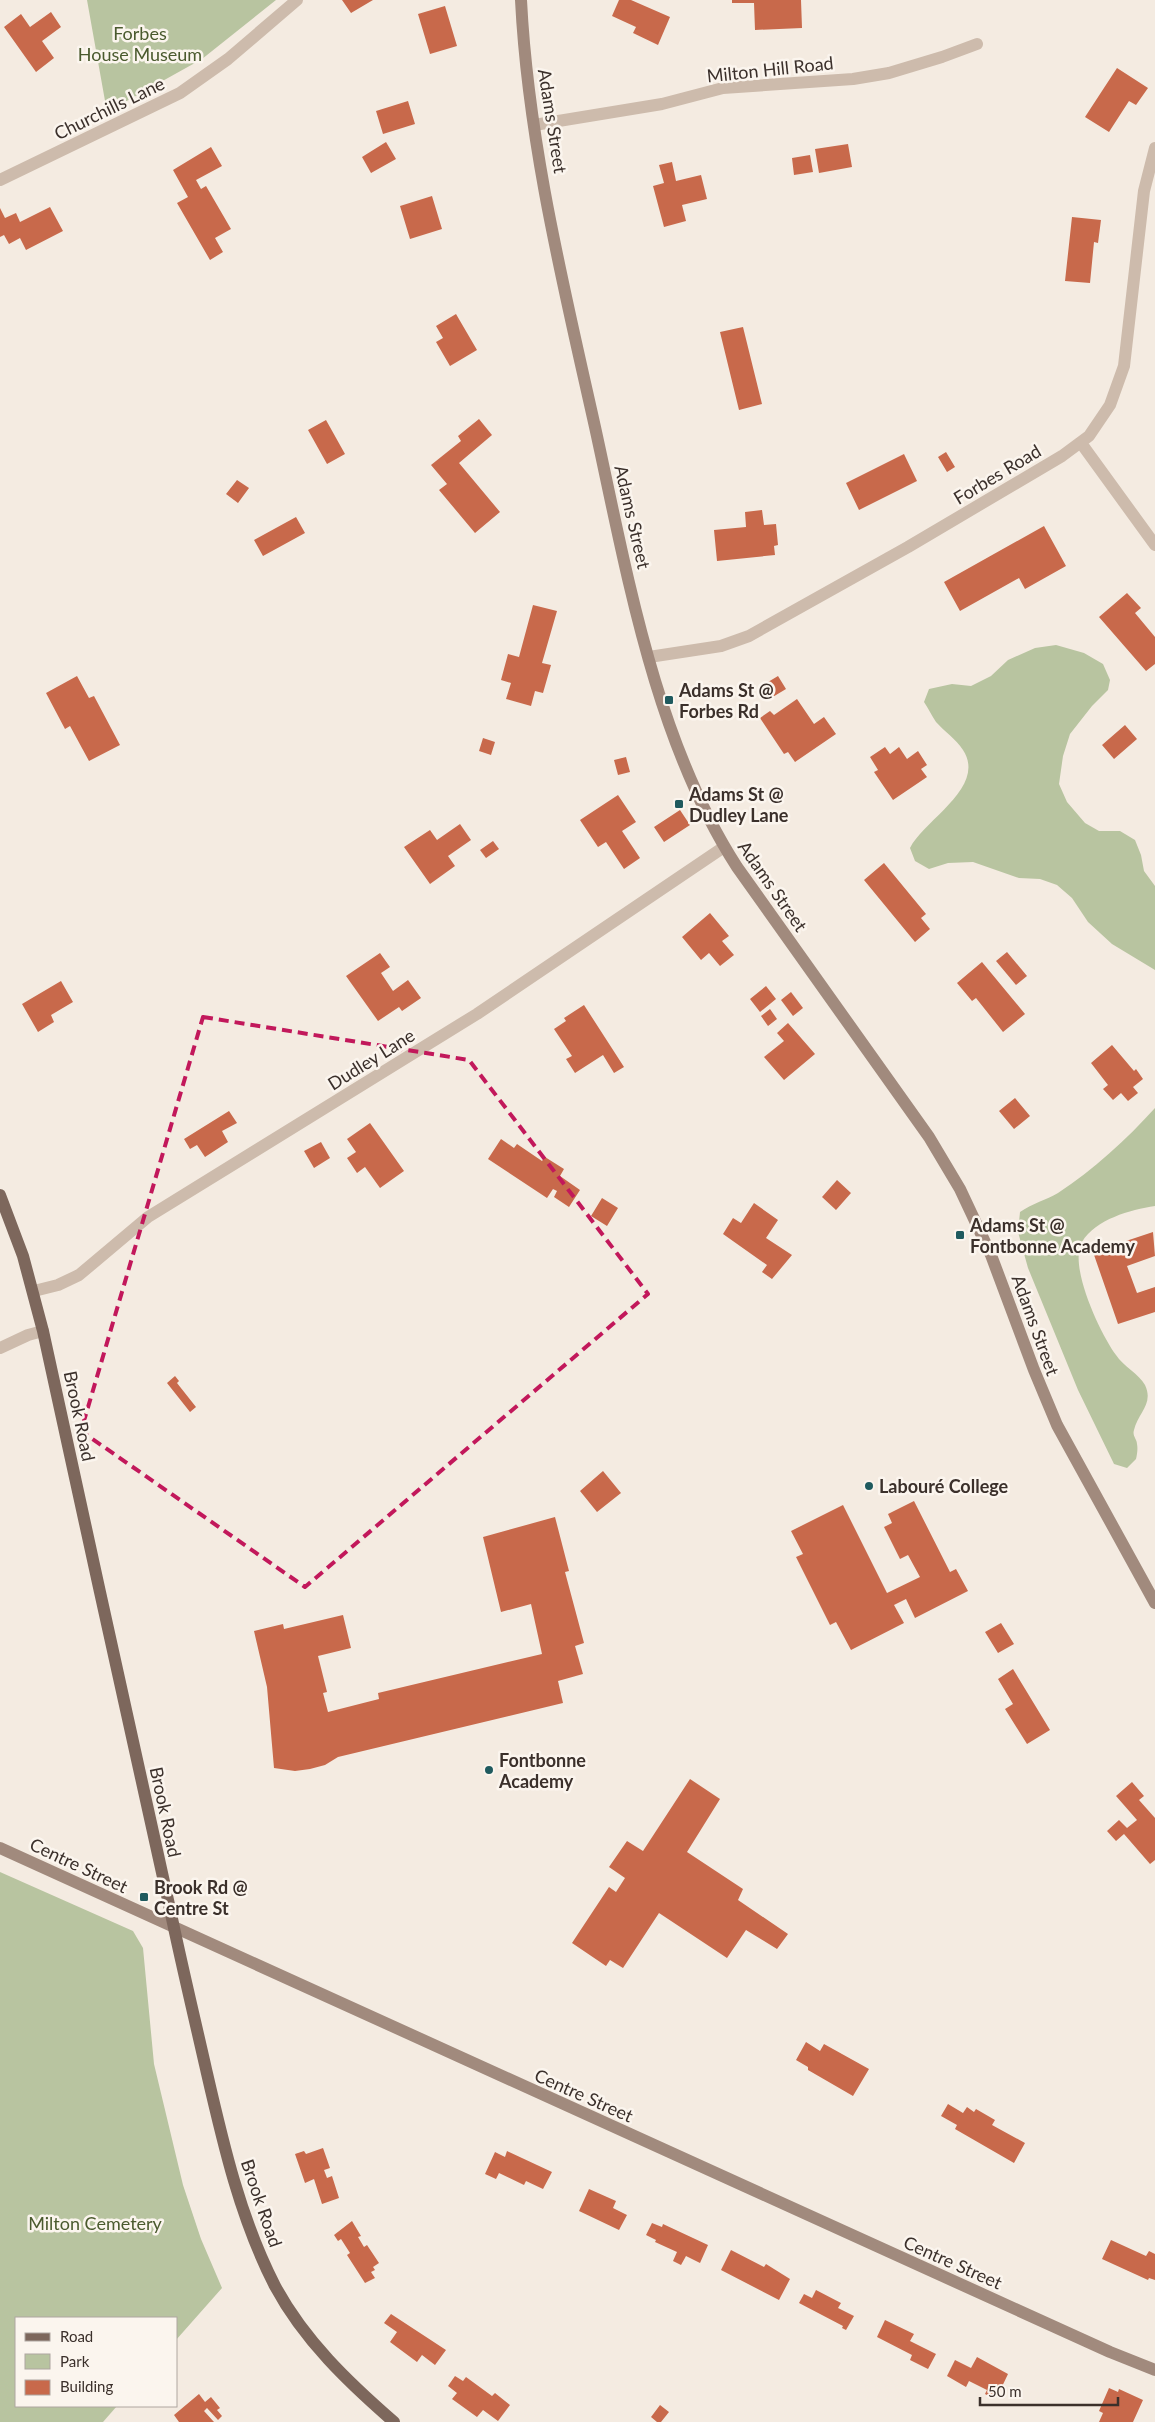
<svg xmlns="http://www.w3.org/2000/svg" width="1155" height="2422" font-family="Lato,sans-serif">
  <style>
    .green { fill: #b8c4a0 }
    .building { fill: #c8694b }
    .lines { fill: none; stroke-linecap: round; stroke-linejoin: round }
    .street { stroke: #cdbbac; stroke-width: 12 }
    .secondary { stroke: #a18a7d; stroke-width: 12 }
    .primary { stroke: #7d675c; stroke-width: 12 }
    .marked { fill: none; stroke: #c2185b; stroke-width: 4; stroke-dasharray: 10 6; stroke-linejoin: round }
    .poi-dot { fill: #1f5a5e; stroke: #fbf5ee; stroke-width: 2 }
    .labels { text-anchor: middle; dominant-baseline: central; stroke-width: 5; stroke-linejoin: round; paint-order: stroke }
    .park-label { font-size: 18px; fill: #4a5a2e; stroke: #fbf5ee }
    .street-label { font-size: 18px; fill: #3b302b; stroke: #fbf5ee }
    .poi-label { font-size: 18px; font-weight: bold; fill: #3b302b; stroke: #fbf5ee; text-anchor: start }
  </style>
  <rect width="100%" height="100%" fill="#f4ebe1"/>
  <!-- green -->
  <path class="green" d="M87,0H276L202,59L107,112Z
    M1056,645L1084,653L1103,664L1110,680L1108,690L1092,706L1070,734L1063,756L1059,784L1067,802L1085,823L1099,831H1120L1135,840L1141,855L1144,871L1155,886V970L1112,944L1088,922L1072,898L1057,885L1040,879L1019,878L973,862L948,863L929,869L915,861L910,848C925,819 987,787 963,750C956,739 944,731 936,722C932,716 928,708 924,702L929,689L952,684L971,686L991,676L1008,660L1035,648Z
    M1155,1108V1206C1130,1210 1096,1219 1082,1242C1068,1266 1101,1335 1116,1355C1123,1366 1139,1374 1145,1385C1154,1404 1138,1413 1134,1430C1132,1436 1137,1439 1137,1444C1138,1449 1137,1455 1136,1459L1127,1468L1114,1464L1078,1390L1028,1268L1018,1232L1020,1212C1033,1203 1046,1200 1058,1193C1093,1170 1127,1139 1155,1108Z
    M0,1872L133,1931L143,1948L154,2064L183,2185L201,2239L222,2288L176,2340V2318H16V2406H117L103,2422H0Z"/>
  <!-- building -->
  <path class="building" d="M342,0H373L351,13Z
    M619,0H631L670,17L658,45L633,33L636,27L612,16Z
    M732,0H801L802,28L755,30L754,3H732Z
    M445,6L457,46L430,54L418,14Z
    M51,12L61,27L42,41L54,58L36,72L4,27L21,14L30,27Z
    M1117,68L1148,88L1136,105L1129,101L1109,132L1085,117Z
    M408,101L415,124L383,134L376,111Z
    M386,142L396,159L371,173L362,157Z
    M848,144L852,167L819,173L815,149Z
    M211,147L222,166L196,180L201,189L206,186L231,229L215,238L223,252L210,260L177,203L188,197L173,170Z
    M810,155L813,172L794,175L792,158Z
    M672,162L676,181L701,175L707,199L682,205L686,221L664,227L653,186L664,183L659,165Z
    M432,196L442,229L410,239L400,206Z
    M50,207L63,231L26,250L20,238L9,244L4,235L0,237V208L5,218L16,213L20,222Z
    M1072,217L1101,220L1098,243L1094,242L1090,283L1065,281Z
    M456,314L477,350L450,366L436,342L443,338L436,326Z
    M743,327L762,404L739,410L720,332Z
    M479,419L492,435L459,463L500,512L475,533L439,490L447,484L431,465L461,441L458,436Z
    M326,420L345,454L327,464L308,430Z
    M946,452L955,467L947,472L938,457Z
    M904,454L917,481L859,510L846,483Z
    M237,480L249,488L238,503L226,494Z
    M762,510L764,525L776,524L778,545L774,546L775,555L717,561L714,530L746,527L745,512Z
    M296,517L305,533L263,556L254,540Z
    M1044,526L1066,566L1025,589L1019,578L960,611L944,582Z
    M1127,593L1141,608L1135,613L1155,637V664L1146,671L1099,617Z
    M533,605L557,611L542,663L551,665L543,693L535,691L531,706L506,699L511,683L501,680L508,654L519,657Z
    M77,676L89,698L94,696L120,745L89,761L70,726L65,729L46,693Z
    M778,676L786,689L771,698L763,685Z
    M797,699L814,724L824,717L836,734L795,762L788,752L784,754L760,718L770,711L774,715Z
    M1125,725L1137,739L1114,759L1102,745Z
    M483,738L495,742L491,755L479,751Z
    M885,747L890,754L899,747L907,759L918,751L927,765L921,769L927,777L893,800L874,772L878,770L870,757Z
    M626,757L630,772L618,775L614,760Z
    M618,795L636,822L622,831L640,858L624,869L606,842L598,847L580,820Z
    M680,810L690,825L664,842L654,827Z
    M460,824L471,840L448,856L455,866L430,884L404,847L430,830L437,840Z
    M493,841L499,849L486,858L480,850Z
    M884,863L926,914L921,918L930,929L915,942L864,880Z
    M710,913L729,936L722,941L734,955L720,966L709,953L701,960L682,937Z
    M1007,952L1027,976L1016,985L996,961Z
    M380,953L390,967L381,973L393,991L408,980L421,998L402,1011L399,1007L378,1021L346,976Z
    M982,962L1025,1014L1003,1032L976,998L972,1001L957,983Z
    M61,981L73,1002L51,1015L54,1022L38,1032L22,1004Z
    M766,986L776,999L760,1012L750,999Z
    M791,992L803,1008L793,1016L781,1000Z
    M584,1005L624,1067L614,1073L603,1055L575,1073L566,1059L572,1056L554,1029L566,1021L564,1018Z
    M770,1009L777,1019L768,1026L761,1016Z
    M788,1023L815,1054L784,1080L764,1057L784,1041L777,1033Z
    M1112,1045L1134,1071L1136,1069L1143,1079L1133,1087L1138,1093L1128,1101L1121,1093L1113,1100L1103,1089L1108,1085L1091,1063Z
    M1015,1098L1030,1116L1014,1129L999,1111Z
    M229,1111L237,1123L222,1131L228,1142L205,1157L197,1145L190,1149L184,1139Z
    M370,1123L404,1171L380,1188L365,1167L357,1173L347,1158L356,1152L347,1139Z
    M501,1139L514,1148L517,1144L542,1161L545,1157L564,1169L560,1176L580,1190L569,1207L554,1197L557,1191L553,1189L547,1198L488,1159Z
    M321,1142L330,1158L314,1168L304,1151Z
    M837,1180L851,1193L836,1210L822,1197Z
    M602,1198L618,1208L607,1226L591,1216Z
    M754,1203L778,1220L766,1238L792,1255L772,1279L762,1272L767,1265L723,1234L733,1218L741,1223Z
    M1153,1232L1155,1256L1127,1266L1137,1293L1155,1287V1312L1118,1324L1093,1252Z
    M175,1376L179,1381L177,1383L196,1407L190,1412L167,1383Z
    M603,1471L621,1493L597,1512L580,1491Z
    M914,1501L950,1572L956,1569L968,1591L915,1618L906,1599L894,1605L904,1623L851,1650L836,1622L830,1625L796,1557L803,1554L791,1531L843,1505L887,1593L920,1577L908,1555L900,1559L884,1527L892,1523L888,1514Z
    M555,1517L569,1571L565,1572L584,1643L575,1646L583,1674L558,1681L563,1703L338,1757L325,1765L310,1769L295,1771L274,1768L267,1687L254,1631L283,1624L284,1629L343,1615L351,1648L318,1656L327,1692L323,1693L328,1712L379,1699L378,1693L542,1654L531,1604L501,1612L483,1537Z
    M1001,1623L1014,1644L998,1653L985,1632Z
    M1013,1669L1050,1730L1027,1744L1005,1709L1013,1704L998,1679Z
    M690,1779L720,1799L687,1852L743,1889L738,1900L788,1934L777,1949L746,1930L727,1958L659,1913L623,1968L610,1960L606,1966L572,1943L609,1887L616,1892L625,1878L609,1867L627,1841L643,1851Z
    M1132,1782L1144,1796L1139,1800L1155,1818V1860L1150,1864L1124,1834L1116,1841L1107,1831L1119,1820L1127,1828L1137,1820L1116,1796Z
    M806,2042L820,2051L824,2044L869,2069L853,2096L808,2070V2067L796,2060Z
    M948,2104L963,2113L967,2107L974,2112L976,2109L995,2120L992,2125L1025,2143L1014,2163L955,2129L957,2125L941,2116Z
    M323,2148L330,2168L324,2170L327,2178L332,2176L339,2198L322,2204L314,2179L305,2183L295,2154L304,2151L306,2154Z
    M507,2151L552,2172L543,2189L526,2181L524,2185L499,2173L496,2179L485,2174L495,2152L505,2157Z
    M589,2189L616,2201L613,2208L627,2215L619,2230L579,2211Z
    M352,2221L361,2236L358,2237L364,2247L367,2245L379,2263L373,2267L375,2270L371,2272L375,2278L365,2283L347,2255L350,2253L341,2239L338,2241L334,2235Z
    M652,2223L662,2227L663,2224L708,2245L700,2263L686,2256L681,2265L673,2261L677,2252L655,2242L656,2240L646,2235Z
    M1111,2240L1146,2256L1149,2251L1155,2254V2280L1149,2278L1148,2280L1102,2259Z
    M731,2250L764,2267L766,2264L790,2279L779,2300L721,2270Z
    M816,2290L841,2303L838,2308L854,2316L846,2330L842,2328L843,2326L799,2303L804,2294L812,2298Z
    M391,2314L446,2350L435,2365L422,2355L417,2362L390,2342L397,2332L384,2323Z
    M885,2320L914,2334L910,2341L936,2354L928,2369L910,2360L912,2355L877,2337Z
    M977,2357L1008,2374L998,2395L995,2394L993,2398L985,2394L987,2390L969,2381L966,2387L947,2376L955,2360L971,2368Z
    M455,2376L463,2381L466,2377L492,2396L495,2393L510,2405L498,2421L483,2410L477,2417L452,2399L457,2393L448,2386Z
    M1109,2388L1118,2392L1119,2389L1143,2400L1133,2422H1099L1103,2413L1099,2411Z
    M199,2394L205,2402L211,2397L220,2408L217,2410L222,2416L218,2420L207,2408L204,2411L214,2422H179L174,2415Z
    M660,2405L669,2412L661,2422H657L651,2417Z"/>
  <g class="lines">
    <!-- street -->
    <path class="street" d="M534,125L662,104L723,88L853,79L889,73L942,57L977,44
      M0,180L180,93L228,59L297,0
      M1081,443L1155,545
      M649,657L721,646L749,636L908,547L1062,456L1089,436L1110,405L1124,366L1144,191L1155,148
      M34,1291L58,1285L79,1275L148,1217L477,1014L724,847
      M0,1348L28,1335L43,1331"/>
    <!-- secondary -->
    <path class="secondary" d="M521,0C528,142 564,288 595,427C627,573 655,740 737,867L929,1137L960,1189L991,1255L1034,1370L1057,1425L1155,1603
      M0,1848L1110,2352L1155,2370"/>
    <!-- primary -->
    <path class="primary" d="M0,1195L23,1256L43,1331C85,1524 127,1716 170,1909C181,1962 194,2016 206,2069C223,2143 240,2218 275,2286C304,2340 348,2382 394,2422"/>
  </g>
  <!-- marked area -->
  <path class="marked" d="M203,1017L469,1060L648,1294L305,1587L81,1431Z"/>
  <!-- markers -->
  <g class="poi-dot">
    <rect x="664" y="695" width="10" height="10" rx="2.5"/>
    <rect x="674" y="799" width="10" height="10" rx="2.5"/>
    <rect x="955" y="1230" width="10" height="10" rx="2.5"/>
    <circle cx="869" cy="1486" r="5"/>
    <circle cx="489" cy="1770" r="5"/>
    <rect x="139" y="1892" width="10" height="10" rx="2.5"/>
  </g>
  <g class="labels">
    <!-- park labels -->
    <g class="park-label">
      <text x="140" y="33">Forbes<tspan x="140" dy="21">House Museum</tspan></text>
      <text x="95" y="2223">Milton Cemetery</text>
    </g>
    <!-- street labels -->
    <g class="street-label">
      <text transform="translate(770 69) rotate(-6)">Milton Hill Road</text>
      <text transform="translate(109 108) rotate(-26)">Churchills Lane</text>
      <text transform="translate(553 121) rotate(81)">Adams Street</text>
      <text transform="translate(997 474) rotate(-31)">Forbes Road</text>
      <text transform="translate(633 517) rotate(77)">Adams Street</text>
      <text transform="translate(773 886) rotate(55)">Adams Street</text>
      <text transform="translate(371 1059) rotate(-32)">Dudley Lane</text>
      <text transform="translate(1036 1325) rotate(70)">Adams Street</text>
      <text transform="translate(80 1416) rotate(78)">Brook Road</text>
      <text transform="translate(166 1812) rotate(78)">Brook Road</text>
      <text transform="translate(79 1865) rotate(25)">Centre Street</text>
      <text transform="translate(584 2095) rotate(24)">Centre Street</text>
      <text transform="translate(262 2203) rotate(71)">Brook Road</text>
      <text transform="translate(953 2262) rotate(24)">Centre Street</text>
    </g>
    <!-- poi labels -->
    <g class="poi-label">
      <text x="679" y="690">Adams St @<tspan x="679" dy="21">Forbes Rd</tspan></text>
      <text x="689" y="794">Adams St @<tspan x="689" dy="21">Dudley Lane</tspan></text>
      <text x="970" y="1225">Adams St @<tspan x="970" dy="21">Fontbonne Academy</tspan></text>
      <text x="879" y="1486">Labouré College</text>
      <text x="499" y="1760">Fontbonne<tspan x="499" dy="21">Academy</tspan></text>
      <text x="154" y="1887">Brook Rd @<tspan x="154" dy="21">Centre St</tspan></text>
    </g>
  </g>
  <!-- legend -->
  <rect x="15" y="2317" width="162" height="90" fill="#fbf5ee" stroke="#aea6a0"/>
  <rect x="25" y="2333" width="25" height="8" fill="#7d675c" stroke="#aea6a0"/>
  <text x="60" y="2342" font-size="15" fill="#3b302b">Road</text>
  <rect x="25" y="2354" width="25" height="15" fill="#b8c4a0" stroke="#aea6a0"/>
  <text x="60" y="2367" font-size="15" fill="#3b302b">Park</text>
  <rect x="25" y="2380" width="25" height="15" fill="#c8694b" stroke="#aea6a0"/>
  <text x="60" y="2392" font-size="15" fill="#3b302b">Building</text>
  <!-- scale -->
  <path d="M980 2397v8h138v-8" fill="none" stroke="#3b302b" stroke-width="2.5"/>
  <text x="988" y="2397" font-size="15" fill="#3b302b" stroke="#fbf5ee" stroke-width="4" paint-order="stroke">50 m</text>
</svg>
